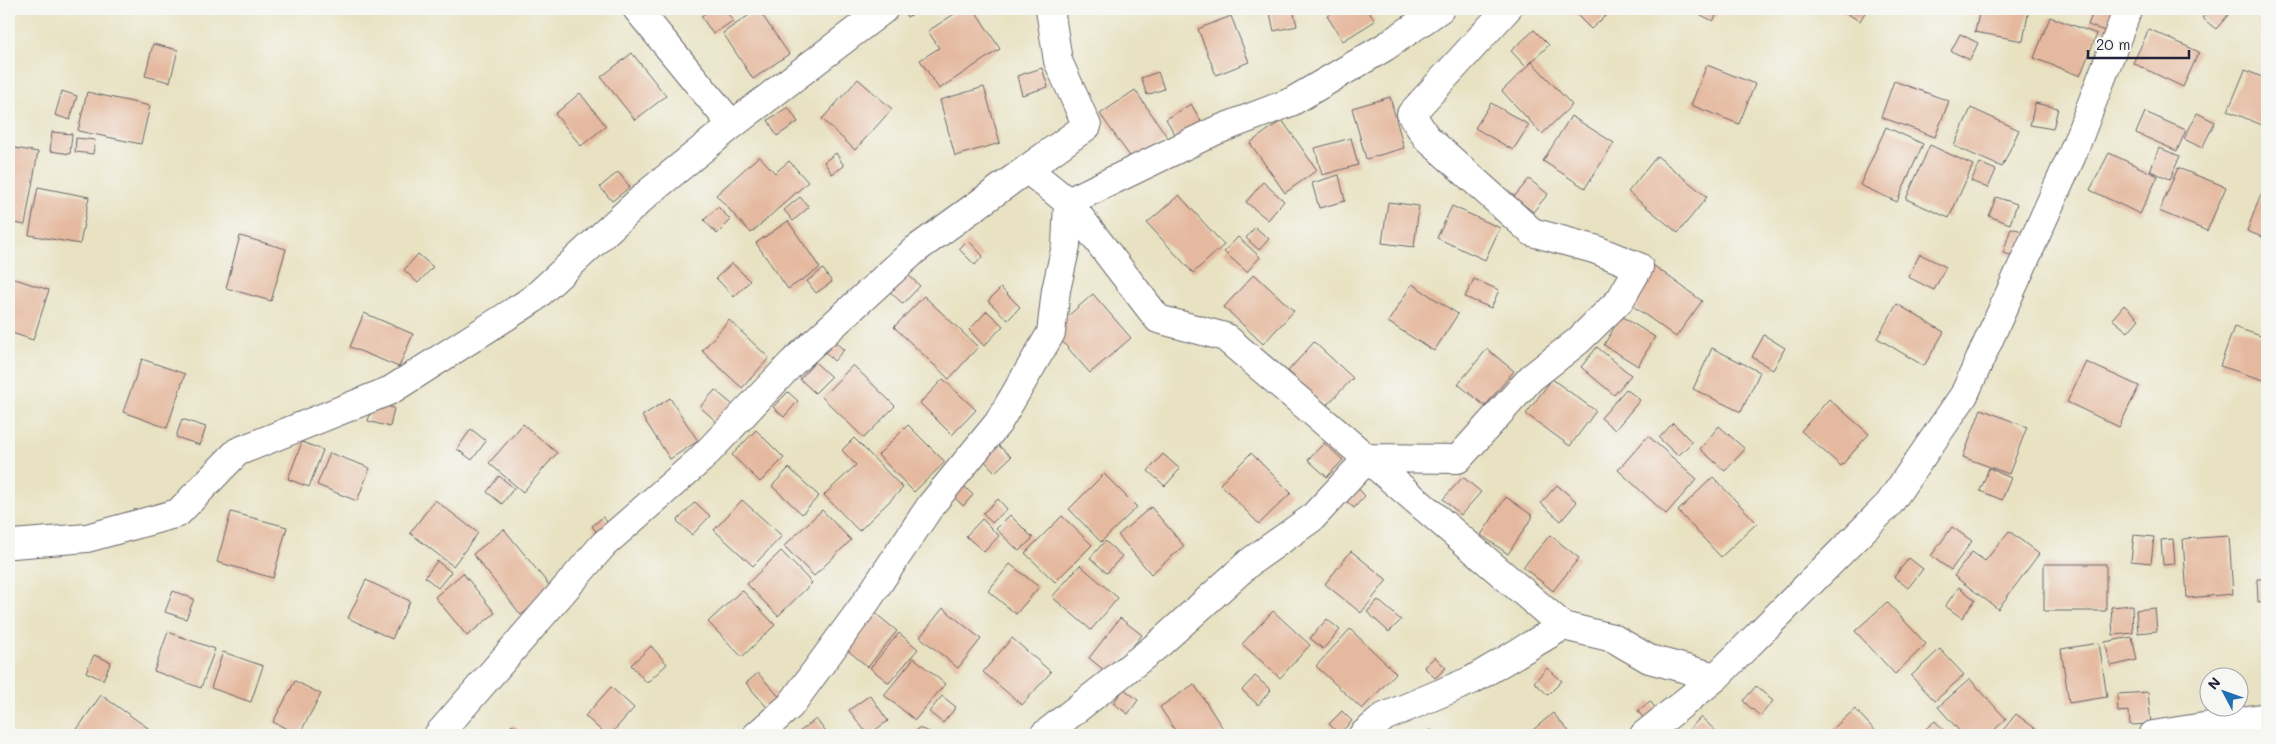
<svg xmlns="http://www.w3.org/2000/svg" width="2276" height="744" font-family="Mali,sans-serif">
  <style>
    .building { fill: #e5b99f }
    .lines { fill: none; stroke-linecap: round; stroke-linejoin: round }
    .minor-casing { stroke: #67656a; stroke-width: 30 }
    .minor { stroke: #fff; stroke-width: 28 }
  </style>
  <rect width="100%" height="100%" fill="#f6f6f2"/>
  <filter id="ink" filterUnits="userSpaceOnUse"><feTurbulence type="fractalNoise" baseFrequency=".02" numOctaves="2"/><feDisplacementMap in="SourceGraphic" scale="10" xChannelSelector="R" yChannelSelector="G"/><feConvolveMatrix kernelMatrix="1 2 1 2 8 2 1 2 1" color-interpolation-filters="sRGB"/></filter>
  <filter id="wash" filterUnits="userSpaceOnUse"><feTurbulence type="fractalNoise" baseFrequency=".0096" numOctaves="4" result="noise"/><feDisplacementMap in="SourceGraphic" scale="20" xChannelSelector="R" yChannelSelector="G"/><feGaussianBlur stdDeviation="1.12" result="paint"/><feColorMatrix in="noise" values="0 0 0 0 0 0 0 0 0 0 0 0 0 0 0 0 0 1.4 0 .05"/><feComposite in="paint" operator="in"/></filter>
  <g filter="url(#wash)">
    <rect width="100%" height="100%" fill="#e8e2c2"/>
    <g id="blocks">
      <!-- building -->
      <path class="building" d="M712,9H725L733,21L713,34L701,16Z
        M758,9L789,54L753,79L723,33Z
        M903,9H920L921,10L907,17Z
        M962,9H974L1000,49L939,89L920,60L939,48L928,31Z
        M1269,9H1293L1297,26L1274,31Z
        M1338,9H1367L1375,21L1343,41L1327,16Z
        M1571,9H1613L1591,29Z
        M1689,9H1720L1713,21Z
        M1783,9H1795L1793,13Z
        M1838,9H1867L1860,21Z
        M1980,9H2029L2023,41L1975,32Z
        M2094,9H2119L2110,33L2088,25Z
        M2210,9H2223L2229,14L2216,29L2202,18Z
        M1231,16L1249,62L1216,75L1198,29Z
        M2050,17L2097,34L2080,76L2034,58Z
        M2149,29L2199,52L2183,87L2133,63Z
        M1534,30L1549,45L1526,67L1511,51Z
        M1960,34L1978,43L1970,60L1951,51Z
        M153,44L178,50L170,82L145,76Z
        M632,53L666,96L635,120L601,77Z
        M1532,62L1572,105L1542,134L1502,91Z
        M1707,65L1755,84L1739,124L1691,105Z
        M1042,68L1048,87L1022,95L1017,76Z
        M2245,70L2267,79V127L2228,111Z
        M1158,72L1164,89L1147,95L1141,78Z
        M858,79L892,109L855,150L822,119Z
        M1894,81L1949,101L1935,137L1881,117Z
        M984,87L1000,143L955,156L940,100Z
        M1135,90L1168,138L1134,162L1100,114Z
        M62,91L77,96L70,120L55,115Z
        M87,92L150,106L141,144L78,131Z
        M580,93L606,126L581,146L555,114Z
        M1390,97L1404,148L1366,159L1352,108Z
        M1491,103L1529,125L1513,150L1475,128Z
        M2035,103L2058,108L2053,129L2030,125Z
        M1191,104L1202,123L1177,138L1166,119Z
        M788,107L798,122L777,136L768,120Z
        M1971,108L2019,130L2002,167L1954,146Z
        M2145,112L2186,130L2177,151L2136,133Z
        M2197,113L2215,122L2202,148L2184,139Z
        M1571,116L1614,143L1585,188L1543,161Z
        M1282,120L1317,170L1285,193L1250,143Z
        M1886,127L1923,144L1897,202L1860,185Z
        M52,132L72,134L70,154L50,151Z
        M76,138L95,140L93,154L75,152Z
        M1351,138L1358,165L1322,175L1315,148Z
        M1930,145L1973,165L1949,218L1906,199Z
        M9,147L38,152L25,225L9,222Z
        M2159,148L2180,156L2170,179L2150,171Z
        M836,153L844,166L832,174L824,162Z
        M2109,153L2158,176L2140,214L2090,190Z
        M759,156L775,173L789,161L808,182L751,233L716,195Z
        M1657,156L1707,197L1678,233L1628,192Z
        M1980,163L1996,170L1988,188L1971,181Z
        M2178,168L2226,187L2207,231L2159,211Z
        M618,172L630,187L612,201L600,187Z
        M1339,175L1345,201L1319,208L1312,183Z
        M1529,179L1548,194L1533,212L1514,197Z
        M1263,182L1284,201L1268,220L1246,202Z
        M38,187L89,197L80,244L29,235Z
        M2261,194L2267,197V239L2247,231Z
        M1179,195L1224,245L1193,273L1147,223Z
        M800,197L809,207L793,221L784,210Z
        M1996,197L2017,204L2010,224L1989,216Z
        M1388,202L1419,206L1414,247L1382,243Z
        M1452,206L1500,228L1485,260L1437,238Z
        M718,207L731,220L717,234L704,220Z
        M788,221L820,268L788,289L756,243Z
        M1255,227L1269,239L1259,250L1246,238Z
        M2011,228L2026,232L2018,257L2003,253Z
        M240,236L286,249L271,301L226,288Z
        M1238,237L1260,257L1247,272L1224,252Z
        M968,240L983,256L975,265L959,249Z
        M418,254L433,267L418,283L404,270Z
        M1920,254L1946,267L1934,290L1908,277Z
        M732,263L750,281L734,297L716,278Z
        M1653,265L1702,301L1676,337L1626,301Z
        M823,269L832,282L816,293L807,281Z
        M904,271L920,286L903,304L887,289Z
        M1254,274L1294,311L1263,344L1224,307Z
        M9,277L49,290L33,340L9,332Z
        M1474,279L1499,290L1491,308L1465,297Z
        M1412,284L1458,314L1434,351L1388,322Z
        M1001,288L1020,307L1008,320L988,301Z
        M1093,294L1131,338L1090,373L1052,330Z
        M924,296L978,347L949,379L894,327Z
        M1897,304L1944,332L1924,366L1877,338Z
        M2124,305L2139,319L2128,332L2112,319Z
        M987,311L1003,326L984,346L969,330Z
        M364,313L413,334L399,367L350,347Z
        M1621,316L1655,337L1638,366L1604,345Z
        M729,320L769,358L742,388L702,351Z
        M2234,327L2267,338V381L2220,366Z
        M1764,335L1785,348L1773,370L1752,357Z
        M835,342L844,350L834,361L825,352Z
        M1314,342L1353,378L1326,406L1288,371Z
        M1597,347L1631,375L1614,395L1581,367Z
        M1712,348L1760,372L1741,412L1693,389Z
        M1487,349L1514,371L1485,406L1458,384Z
        M142,359L185,374L167,428L123,412Z
        M815,362L831,377L815,393L800,379Z
        M2086,362L2139,386L2119,427L2067,402Z
        M853,365L895,406L864,438L822,397Z
        M943,379L976,410L952,435L920,403Z
        M1552,379L1596,411L1570,446L1526,414Z
        M1626,389L1640,400L1615,430L1601,418Z
        M715,390L733,405L718,423L700,407Z
        M788,392L798,401L784,417L773,407Z
        M670,398L698,441L670,459L642,416Z
        M1829,399L1869,434L1841,466L1801,431Z
        M373,403L394,408L390,427L368,421Z
        M1981,409L2027,427L2009,474L1963,457Z
        M182,419L206,427L200,445L176,437Z
        M1673,423L1692,442L1678,456L1659,438Z
        M523,424L557,453L523,492L489,463Z
        M908,425L945,462L914,492L878,455Z
        M1719,426L1745,449L1725,471L1700,449Z
        M471,429L486,441L472,460L457,449Z
        M756,430L784,458L760,482L732,455Z
        M1648,436L1697,479L1666,514L1618,470Z
        M854,438L903,488L859,531L824,495L856,465L842,450Z
        M302,442L323,450L309,487L288,479Z
        M1324,443L1343,460L1327,477L1308,460Z
        M997,444L1011,457L995,472L982,458Z
        M330,453L370,468L357,501L317,485Z
        M1251,453L1291,493L1259,524L1220,484Z
        M1163,454L1180,469L1165,486L1148,471Z
        M789,468L819,496L802,514L772,486Z
        M1989,468L2011,478L2002,500L1980,491Z
        M1104,474L1137,507L1101,542L1069,509Z
        M499,476L514,488L502,504L487,492Z
        M1463,477L1481,492L1461,515L1443,499Z
        M1713,477L1757,523L1721,557L1678,511Z
        M958,480L973,495L963,506L947,490Z
        M1557,485L1577,502L1561,521L1541,503Z
        M1357,487L1365,496L1354,508L1345,500Z
        M1506,497L1533,516L1508,554L1481,535Z
        M998,499L1007,509L992,523L983,513Z
        M435,500L478,533L453,566L410,533Z
        M742,500L782,536L753,566L714,530Z
        M695,502L710,516L692,535L677,521Z
        M1151,507L1184,546L1151,574L1118,535Z
        M822,510L851,540L814,576L784,546Z
        M231,512L287,527L273,578L217,562Z
        M1010,515L1033,538L1019,551L996,529Z
        M1062,516L1092,545L1055,582L1025,553Z
        M603,517L613,529L601,538L592,526Z
        M982,519L999,536L984,552L966,536Z
        M1952,527L1972,541L1951,570L1931,556Z
        M504,529L553,590L521,615L473,554Z
        M2009,531L2039,554L1998,609L1954,576L1972,552L1985,561Z
        M1550,535L1579,558L1553,591L1523,567Z
        M2134,535L2154,537L2151,563L2131,561Z
        M2229,536L2233,594L2187,598L2183,539Z
        M2173,539L2175,564L2163,565L2161,540Z
        M1105,541L1122,556L1107,573L1090,558Z
        M781,551L812,583L778,616L747,584Z
        M1351,551L1387,580L1361,613L1325,584Z
        M1909,558L1923,569L1908,588L1894,577Z
        M437,561L451,572L438,588L425,577Z
        M1010,564L1039,587L1016,614L988,591Z
        M2044,564H2106V611H2044Z
        M1080,565L1118,598L1091,630L1052,597Z
        M463,573L495,613L467,636L435,597Z
        M2257,579H2267V601L2258,602Z
        M366,580L410,601L392,639L348,618Z
        M1959,587L1975,600L1962,618L1945,606Z
        M742,590L775,625L742,657L708,622Z
        M173,591L194,599L186,619L165,612Z
        M1378,600L1401,620L1389,632L1367,612Z
        M1887,602L1926,644L1895,674L1855,631Z
        M2132,605L2133,633L2113,635L2111,607Z
        M943,608L981,639L958,668L920,637Z
        M2155,608L2157,631L2138,633L2136,610Z
        M1273,611L1310,645L1280,678L1242,644Z
        M875,613L897,631L868,667L846,649Z
        M1120,618L1142,635L1110,675L1089,658Z
        M1327,619L1340,630L1323,649L1310,638Z
        M1350,629L1396,673L1362,709L1316,666Z
        M168,632L215,649L201,688L154,671Z
        M899,633L918,649L889,683L870,668Z
        M2132,637L2137,660L2111,666L2105,642Z
        M1012,638L1051,672L1022,705L983,672Z
        M2099,643L2107,697L2069,703L2061,649Z
        M651,646L667,664L647,683L631,665Z
        M1940,649L1964,675L1935,701L1911,676Z
        M223,652L263,666L251,702L211,688Z
        M94,655L111,662L103,680L86,672Z
        M1435,657L1446,668L1435,678L1424,667Z
        M914,658L945,684L915,720L884,695Z
        M1547,668L1562,681L1548,695L1534,682Z
        M758,673L783,701L770,711L746,683Z
        M1255,676L1271,690L1258,705L1242,690Z
        M1970,679L2006,719L1989,735H1963L1938,707Z
        M295,681L321,694L299,735L273,722Z
        M1194,684L1224,730L1216,735H1178L1160,707Z
        M1756,686L1773,701L1760,716L1743,701Z
        M611,687L634,708L610,735H606L585,716Z
        M1124,689L1138,700L1128,714L1113,703Z
        M2148,692L2151,724L2130,725L2129,711L2118,712L2117,694Z
        M101,695L148,728L143,735H73Z
        M870,695L888,721L868,735L849,710Z
        M942,696L956,707L943,723L929,712Z
        M1650,701L1659,713L1647,723L1638,711Z
        M1855,709L1879,735H1826Z
        M1342,711L1352,721L1339,734L1329,724Z
        M1553,713L1572,735H1527Z
        M2016,714L2037,730L2032,735H1999Z
        M1701,717L1720,735H1684Z
        M816,719L828,735H795Z
        M1935,721L1948,735H1927L1923,731Z
        M513,724L525,735H503Z
        M918,728L939,735H915Z
        M1431,730L1435,735H1425Z"/>
    </g>
  </g>
  <g filter="url(#ink)">
    <use href="#blocks" fill-opacity="0" stroke="#67656a" stroke-width="1"/>
    <g class="lines">
      <defs>
        <path id="minor" d="M637,9L732,125
          M1050,9L1058,61L1087,126L1027,169L1068,202L1158,319L1225,337L1563,626L1613,638L1649,659L1716,677
          M1068,202L1215,131L1291,102L1385,47L1440,9
          M13,544L87,538L178,513L237,452L391,390L532,300L648,193L732,125L884,9
          M438,735L604,544L701,459L792,363L915,250L1027,169
          M757,735L790,706L864,605L931,505L998,423L1051,333L1056,290L1066,246L1068,202
          M1044,735L1159,644L1250,562L1312,518L1368,458L1458,459L1531,378L1578,341L1620,300L1639,267L1594,249L1532,232L1427,138L1411,114L1507,9
          M1363,735L1384,717L1472,680L1563,626
          M1644,735L1716,677L1889,504L1964,395L2072,155L2128,9
          M2153,735L2267,717"/>
      </defs>
      <!-- minor casing -->
      <use href="#minor" class="minor-casing"/>
      <!-- minor -->
      <use href="#minor" class="minor"/>
    </g>
  </g>
  <!-- margin -->
  <rect width="2276" height="744" fill="none" stroke="#f6f6f2" stroke-width="30"/>
  <!-- north arrow -->
  <g transform="translate(2224 692) rotate(311)"><circle r="24" fill="#f6f6f2" stroke="#a1a1a9"/>
  <path d="M0-4L9 19L0 12L-9 19Z" fill="#1f6fb2"/>
  <text y="-8" font-size="14" font-weight="bold" text-anchor="middle" fill="#22223b">N</text>
  </g>
  <!-- scale -->
  <path d="M2088 50v8h101v-8" fill="none" stroke="#22223b" stroke-width="2.5"/>
  <text x="2096" y="50" font-size="15" fill="#22223b" stroke="#f6f6f2" stroke-width="4" paint-order="stroke">20 m</text>
</svg>
